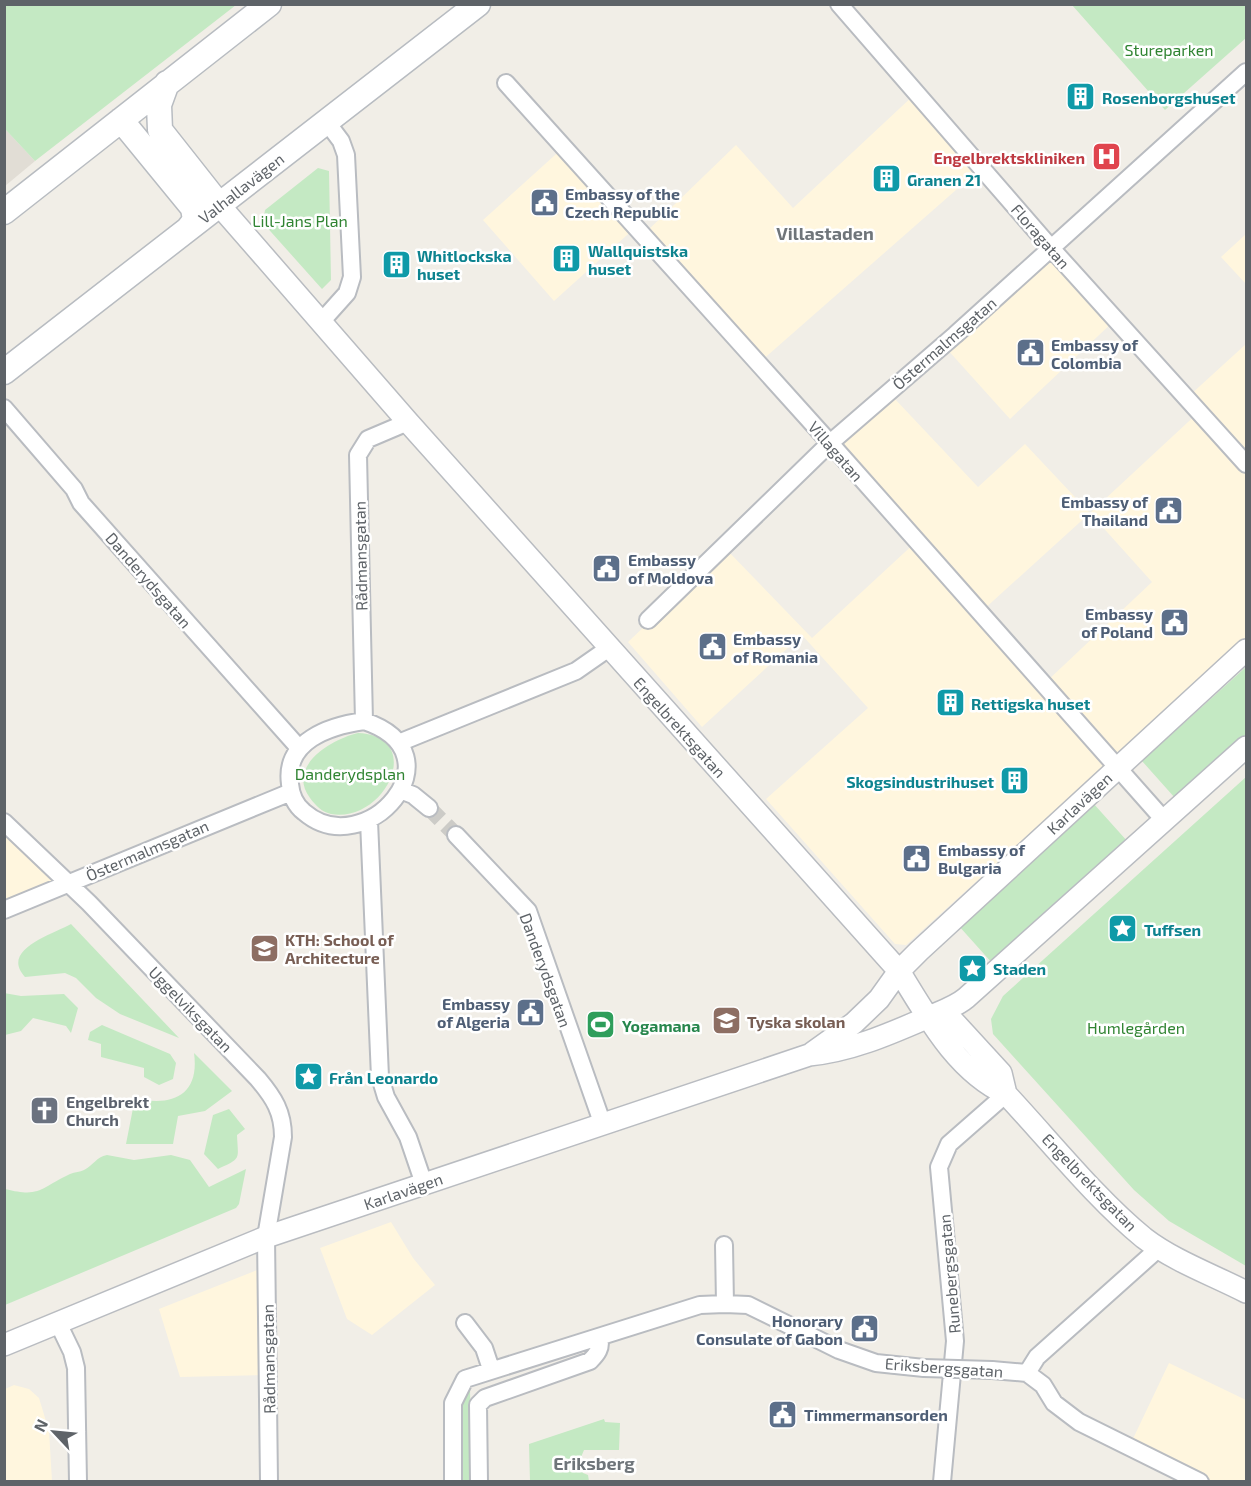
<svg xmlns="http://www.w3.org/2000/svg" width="1251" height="1486" font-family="'Exo 2',sans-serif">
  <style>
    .commercial { fill: #fff6de; fill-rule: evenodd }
    .education { fill: #e1ddd5 }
    .green { fill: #c4e9c3 }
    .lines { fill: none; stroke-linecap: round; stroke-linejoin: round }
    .minor-tunnel { stroke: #cccbc7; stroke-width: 16; stroke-dasharray: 16 8; stroke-linecap: butt }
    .minor-casing { stroke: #b9bcc1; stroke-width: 20 }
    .tertiary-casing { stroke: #b9bcc1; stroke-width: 24 }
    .secondary-casing { stroke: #b8bcc1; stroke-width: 27 }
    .minor { stroke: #fff; stroke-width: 16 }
    .tertiary { stroke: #fff; stroke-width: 21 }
    .secondary { stroke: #fff; stroke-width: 24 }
    .minor-bridge-casing { stroke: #b9bcc1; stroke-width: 20; stroke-linecap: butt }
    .minor-bridge { stroke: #fff; stroke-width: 16 }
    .labels { text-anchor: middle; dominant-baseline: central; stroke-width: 5; stroke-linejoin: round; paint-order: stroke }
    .park-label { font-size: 16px; fill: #308432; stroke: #fff }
    .culture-label { font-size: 16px; font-weight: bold; fill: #0d838f; stroke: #fff; text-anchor: start }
    .health-label { font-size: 16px; font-weight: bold; fill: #be3a42; stroke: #fff; text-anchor: end }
    .street-label { font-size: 16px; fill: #5e6368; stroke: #fff }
    .service-label { font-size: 16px; font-weight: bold; fill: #4e5e75; stroke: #fff; text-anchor: start }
    .education-label { font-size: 16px; font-weight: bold; fill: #785e54; stroke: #fff; text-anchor: start }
    .leisure-label { font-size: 16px; font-weight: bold; fill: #27864d; stroke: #fff; text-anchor: start }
    .worship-label { font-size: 16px; font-weight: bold; fill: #5b616d; stroke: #fff; text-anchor: start }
    .neighbourhood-label { font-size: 18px; font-weight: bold; fill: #6f757a; stroke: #fff }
  </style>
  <rect width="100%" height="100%" fill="#f1eee7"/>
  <!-- commercial -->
  <path class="commercial" d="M915,94L981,168L759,363L644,234L736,145L793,208Z
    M565,146L637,226L554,301L483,220Z
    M1246,234V284L1221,257Z
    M1051,249L1115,320L1010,419L946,348Z
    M1246,344V638L906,945L895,944L766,799L868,708L802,635L702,727L628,642L726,549L812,638L918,540L834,445L894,398L978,487L1025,444L1090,513L1201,410L1189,396ZM1090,513L1152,582L1046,682L982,611Z
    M5,818L71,881L5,909Z
    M391,1222L413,1258L435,1285L372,1335L347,1319L320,1248Z
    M262,1268L264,1375L180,1377L159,1309Z
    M1169,1363L1246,1400V1481H1205L1130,1445Z
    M14,1385L29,1389L39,1398L49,1431L52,1481H5V1389Z"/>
  <!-- education -->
  <path class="education" d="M5,129L35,161L5,186Z"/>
  <!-- green -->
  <path class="green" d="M5,4H236V5L35,161L5,129Z
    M1072,5H1246V38L1165,110Z
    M318,168L329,171L331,280L322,289L263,223L265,210Z
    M1246,667V734L1175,798L1142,761Z
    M358,733C426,736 386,823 331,814C322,812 316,806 310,798C286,766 332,739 358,733Z
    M1246,777V1266L1169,1221L1134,1190L993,1034L991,1019L1003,996Z
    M1093,803L1128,842L993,964L958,925Z
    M71,924L179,1038L120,1014L96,998L76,978L65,973L25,977C0,950 51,935 71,924Z
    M4,993L21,996L64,994L78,1008L71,1033L66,1026L33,1018L21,1031L5,1035Z
    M102,1025L170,1054L176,1063L173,1079L159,1085L144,1077V1068L101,1057V1044L88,1040L90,1032Z
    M194,1053L232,1091L205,1111L178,1116L173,1144H126L135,1098C171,1107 200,1096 194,1053Z
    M229,1109L245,1129L237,1135C238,1160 242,1158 218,1169L204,1154L213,1115Z
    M107,1155L134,1160L171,1155L190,1160L209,1187L246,1169L239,1204L236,1208L5,1305V1189C41,1198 40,1188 70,1174C75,1172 80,1172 84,1170C94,1165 96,1157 107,1155Z
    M470,1390L472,1481H461L458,1402Z
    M604,1419L605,1422L620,1423L619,1450H584L579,1462L583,1473L588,1475L589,1481H530L529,1444Z"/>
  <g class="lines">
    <!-- minor-tunnel -->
    <path class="minor-tunnel" d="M429,808L456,835"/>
    <defs>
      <path id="minor" d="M839,4L1051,248L1246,464
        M506,83L830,443L1164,820
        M321,322L347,293L352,277L346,155L341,141L326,121
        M4,408L74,489L81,503L299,748
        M648,620L830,443L955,335L1246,72
        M364,721C464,754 365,865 304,812C295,805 291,795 290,784C284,741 329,726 364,721Z
        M364,721L358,455L368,439L408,422
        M401,742L576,671L609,648
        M400,790L413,795L429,808
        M369,821L380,1077L386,1097L408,1137L424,1184
        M4,822L89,903L258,1079C274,1098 283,1112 283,1137L266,1237L269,1482
        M456,835L528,911L603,1125
        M4,910L291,792
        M724,1245L725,1304
        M58,1323L72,1352L76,1368L78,1482
        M465,1323L484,1348L491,1369
        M992,1370L1027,1373L1043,1385L1054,1403L1079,1422L1200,1482
        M1027,1373L1037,1357L1159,1248
        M453,1482V1403L465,1379L700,1305L725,1304L748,1305L839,1350L876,1363L924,1368
        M479,1482L478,1405L485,1398L590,1361C597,1354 602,1348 599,1338
        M942,1482L955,1341L939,1167L949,1144L1006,1094"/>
      <path id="tertiary" d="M220,206L408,422L899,971C927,1016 956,1071 1006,1094C1049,1140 1097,1200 1144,1238C1174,1261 1213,1275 1246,1292
        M944,1011L1001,1073L1006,1094
        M812,1053L854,1023L879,999L899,971L919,951L1246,650
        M4,1345L266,1237L809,1055C850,1051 887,1035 924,1019C939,1012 954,1008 966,998L1246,747"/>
      <path id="secondary" d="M167,83L159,105L160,130L220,206
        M121,120L193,208L195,220L188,229
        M4,212L269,4
        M4,372L478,4"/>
    </defs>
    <!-- minor casing -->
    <use href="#minor" class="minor-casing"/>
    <!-- tertiary casing -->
    <use href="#tertiary" class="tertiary-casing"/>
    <!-- secondary casing -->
    <use href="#secondary" class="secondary-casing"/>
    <!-- minor -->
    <use href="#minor" class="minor"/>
    <!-- tertiary -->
    <use href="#tertiary" class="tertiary"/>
    <!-- secondary -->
    <use href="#secondary" class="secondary"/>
    <defs>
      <path id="minor-bridge" d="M924,1368L992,1370"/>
    </defs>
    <!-- minor-bridge casing -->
    <use href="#minor-bridge" class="minor-bridge-casing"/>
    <!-- minor-bridge -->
    <use href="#minor-bridge" class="minor-bridge"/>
  </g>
  <!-- icons -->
  <defs>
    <symbol id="building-square" viewBox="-11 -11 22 22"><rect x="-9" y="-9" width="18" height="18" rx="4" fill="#0f9aa8" stroke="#fff"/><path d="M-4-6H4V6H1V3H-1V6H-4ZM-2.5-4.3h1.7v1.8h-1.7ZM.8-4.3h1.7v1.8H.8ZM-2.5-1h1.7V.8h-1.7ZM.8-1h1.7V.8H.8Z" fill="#fff"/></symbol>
    <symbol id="hospital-square" viewBox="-11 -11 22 22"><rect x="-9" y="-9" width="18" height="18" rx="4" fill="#e0444e" stroke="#fff"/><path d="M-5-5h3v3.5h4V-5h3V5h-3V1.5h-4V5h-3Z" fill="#fff"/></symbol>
    <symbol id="civic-square" viewBox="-11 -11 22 22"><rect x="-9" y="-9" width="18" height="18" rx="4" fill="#5c6f8a" stroke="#fff"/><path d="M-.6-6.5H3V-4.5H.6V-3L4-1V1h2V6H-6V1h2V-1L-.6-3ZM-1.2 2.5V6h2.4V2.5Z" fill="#fff"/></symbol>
    <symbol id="sight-square" viewBox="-11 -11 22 22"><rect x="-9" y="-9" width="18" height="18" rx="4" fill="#0f9aa8" stroke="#fff"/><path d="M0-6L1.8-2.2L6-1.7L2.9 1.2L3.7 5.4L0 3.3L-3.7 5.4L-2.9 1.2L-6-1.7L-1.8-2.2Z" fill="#fff"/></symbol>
    <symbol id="university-square" viewBox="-11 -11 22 22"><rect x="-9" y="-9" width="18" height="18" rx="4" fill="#8d6e63" stroke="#fff"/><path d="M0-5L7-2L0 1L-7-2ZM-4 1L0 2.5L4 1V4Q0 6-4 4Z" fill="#fff"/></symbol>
    <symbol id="school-square" viewBox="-11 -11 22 22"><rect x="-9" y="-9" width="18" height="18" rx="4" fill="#8d6e63" stroke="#fff"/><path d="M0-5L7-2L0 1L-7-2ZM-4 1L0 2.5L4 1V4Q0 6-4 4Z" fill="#fff"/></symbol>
    <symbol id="stadium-square" viewBox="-11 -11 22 22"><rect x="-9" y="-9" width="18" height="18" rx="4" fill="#2e9e5b" stroke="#fff"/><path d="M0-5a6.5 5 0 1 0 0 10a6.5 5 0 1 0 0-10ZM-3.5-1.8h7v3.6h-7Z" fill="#fff"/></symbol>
    <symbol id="church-square" viewBox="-11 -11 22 22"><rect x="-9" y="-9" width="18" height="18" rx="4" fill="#6b7280" stroke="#fff"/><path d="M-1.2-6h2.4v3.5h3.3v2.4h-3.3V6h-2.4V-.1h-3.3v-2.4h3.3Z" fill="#fff"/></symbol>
  </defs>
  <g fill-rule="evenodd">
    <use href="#building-square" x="1064" y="80" width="33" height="33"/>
    <use href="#hospital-square" x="1090" y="140" width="33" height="33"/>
    <use href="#building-square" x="870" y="162" width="33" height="33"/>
    <use href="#civic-square" x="528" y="186" width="33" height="33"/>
    <use href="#building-square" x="550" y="242" width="33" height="33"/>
    <use href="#building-square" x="380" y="248" width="33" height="33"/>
    <use href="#civic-square" x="1014" y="336" width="33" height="33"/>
    <use href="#civic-square" x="1152" y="494" width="33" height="33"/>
    <use href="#civic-square" x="590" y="552" width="33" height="33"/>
    <use href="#civic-square" x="1158" y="606" width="33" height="33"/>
    <use href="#civic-square" x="696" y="630" width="33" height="33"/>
    <use href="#building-square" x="934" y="686" width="33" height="33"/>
    <use href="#building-square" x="998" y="764" width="33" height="33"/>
    <use href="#civic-square" x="900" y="842" width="33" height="33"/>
    <use href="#sight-square" x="1106" y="912" width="33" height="33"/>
    <use href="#university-square" x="248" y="932" width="33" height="33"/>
    <use href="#sight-square" x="956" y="952" width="33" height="33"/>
    <use href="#civic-square" x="514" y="996" width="33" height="33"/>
    <use href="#school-square" x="710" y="1004" width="33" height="33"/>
    <use href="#stadium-square" x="584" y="1008" width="33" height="33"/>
    <use href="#sight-square" x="292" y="1060" width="33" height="33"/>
    <use href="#church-square" x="28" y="1094" width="33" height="33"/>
    <use href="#civic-square" x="848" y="1312" width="33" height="33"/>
    <use href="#civic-square" x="766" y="1398" width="33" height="33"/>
  </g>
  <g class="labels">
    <!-- park labels -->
    <g class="park-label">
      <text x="1169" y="49">Stureparken</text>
      <text x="300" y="220">Lill-Jans Plan</text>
      <text x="350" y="773">Danderydsplan</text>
      <text x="1136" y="1027">Humlegården</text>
    </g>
    <!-- culture labels -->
    <g class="culture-label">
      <text x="1102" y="97">Rosenborgshuset</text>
      <text x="907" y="179">Granen 21</text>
      <text x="588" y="250">Wallquistska<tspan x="588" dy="18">huset</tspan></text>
      <text x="417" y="255">Whitlockska<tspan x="417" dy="18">huset</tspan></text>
      <text x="971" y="703">Rettigska huset</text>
      <text x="994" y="781" text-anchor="end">Skogsindustrihuset</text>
      <text x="1144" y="929">Tuffsen</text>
      <text x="993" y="968">Staden</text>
      <text x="329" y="1077">Från Leonardo</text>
    </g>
    <!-- health labels -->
    <g class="health-label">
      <text x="1085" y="157">Engelbrektskliniken</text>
    </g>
    <!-- street labels -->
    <g class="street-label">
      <text transform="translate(241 188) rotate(-38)">Valhallavägen</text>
      <text transform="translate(1041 236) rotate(49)">Floragatan</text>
      <text transform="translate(944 343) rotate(-41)">Östermalmsgatan</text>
      <text transform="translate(836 451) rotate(49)">Villagatan</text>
      <text transform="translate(360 556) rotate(-91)">Rådmansgatan</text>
      <text transform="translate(149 580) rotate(49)">Danderydsgatan</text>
      <text transform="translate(680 727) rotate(48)">Engelbrektsgatan</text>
      <text transform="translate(1079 803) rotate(-43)">Karlavägen</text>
      <text transform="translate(147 850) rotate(-23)">Östermalmsgatan</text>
      <text transform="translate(546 970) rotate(70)">Danderydsgatan</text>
      <text transform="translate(191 1009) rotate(46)">Uggelviksgatan</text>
      <text transform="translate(1090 1182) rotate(46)">Engelbrektsgatan</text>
      <text transform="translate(403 1191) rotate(-19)">Karlavägen</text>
      <text transform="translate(949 1274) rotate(-95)">Runebergsgatan</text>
      <text transform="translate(268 1359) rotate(-91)">Rådmansgatan</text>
      <text transform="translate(944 1367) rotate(4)">Eriksbergsgatan</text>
    </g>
    <!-- service labels -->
    <g class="service-label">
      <text x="565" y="193">Embassy of the<tspan x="565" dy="18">Czech Republic</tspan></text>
      <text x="1051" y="344">Embassy of<tspan x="1051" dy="18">Colombia</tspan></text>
      <text x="1148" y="501" text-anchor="end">Embassy of<tspan x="1148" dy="18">Thailand</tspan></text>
      <text x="628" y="559">Embassy<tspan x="628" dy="18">of Moldova</tspan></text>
      <text x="1153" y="613" text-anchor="end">Embassy<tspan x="1153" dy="18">of Poland</tspan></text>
      <text x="733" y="638">Embassy<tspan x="733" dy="18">of Romania</tspan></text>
      <text x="938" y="849">Embassy of<tspan x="938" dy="18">Bulgaria</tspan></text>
      <text x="510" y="1003" text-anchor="end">Embassy<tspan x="510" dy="18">of Algeria</tspan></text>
      <text x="843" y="1320" text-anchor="end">Honorary<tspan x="843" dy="18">Consulate of Gabon</tspan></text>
      <text x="804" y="1414">Timmermansorden</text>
    </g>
    <!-- education labels -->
    <g class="education-label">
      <text x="285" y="939">KTH: School of<tspan x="285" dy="18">Architecture</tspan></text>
      <text x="747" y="1021">Tyska skolan</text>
    </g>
    <!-- leisure labels -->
    <g class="leisure-label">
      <text x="622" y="1025">Yogamana</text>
    </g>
    <!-- worship labels -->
    <g class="worship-label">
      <text x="66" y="1101">Engelbrekt<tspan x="66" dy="18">Church</tspan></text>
    </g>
    <!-- neighbourhood labels -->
    <g class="neighbourhood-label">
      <text x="825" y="233">Villastaden</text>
      <text x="594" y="1463">Eriksberg</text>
    </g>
  </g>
  <!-- border -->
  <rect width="1251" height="1486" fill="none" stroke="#5e6368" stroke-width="12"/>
  <!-- north arrow -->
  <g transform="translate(54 1432) rotate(296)" stroke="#ffffff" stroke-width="4.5" paint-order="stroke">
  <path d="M0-4.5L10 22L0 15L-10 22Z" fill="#5e6368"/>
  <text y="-9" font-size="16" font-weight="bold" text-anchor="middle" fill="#5e6368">N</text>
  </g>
</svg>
